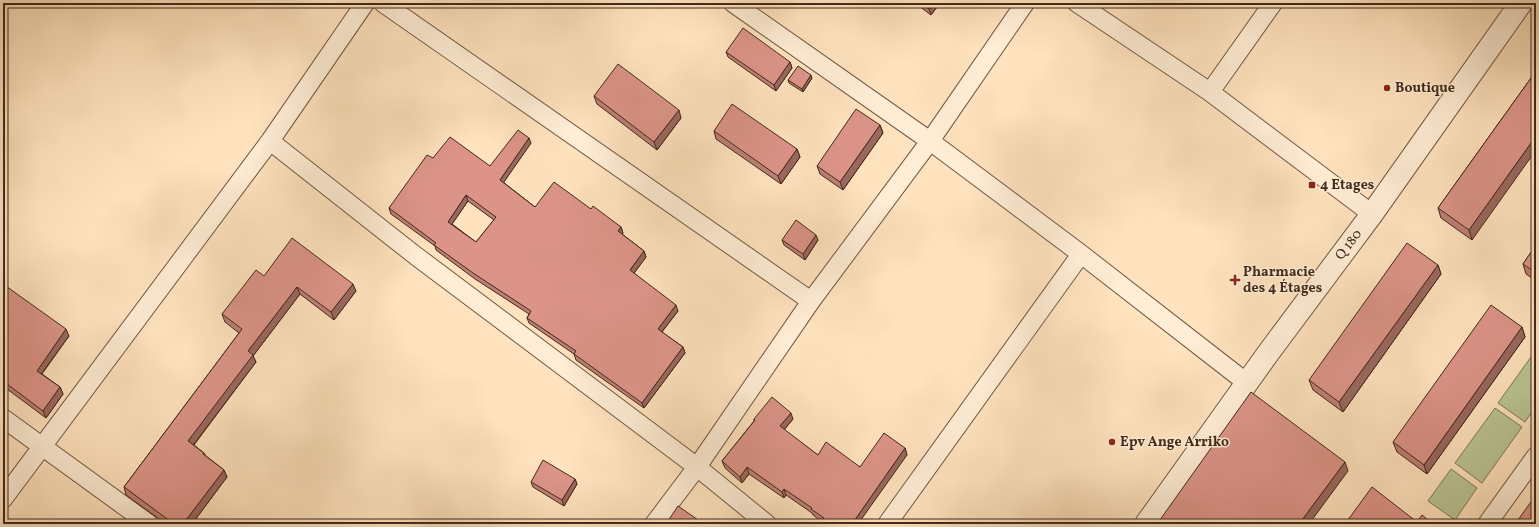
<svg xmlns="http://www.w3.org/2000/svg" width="1539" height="527" font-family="Vollkorn,serif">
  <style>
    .green { fill: #bbc596; stroke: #7e7758 }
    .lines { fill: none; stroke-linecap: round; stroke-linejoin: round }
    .minor-casing { stroke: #715844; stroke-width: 20 }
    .tertiary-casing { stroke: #715844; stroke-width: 24 }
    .minor { stroke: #ffedd5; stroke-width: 18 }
    .tertiary { stroke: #ffedd5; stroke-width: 22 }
    .wall { fill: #bd7f75; stroke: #42291b; fill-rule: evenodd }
    .shaded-wall { fill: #9a685f; stroke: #42291b }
    .building { fill: #dc9488; stroke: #42291b; fill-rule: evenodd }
    .poi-dot { fill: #8f2418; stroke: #ffedd5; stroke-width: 1.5 }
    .labels { text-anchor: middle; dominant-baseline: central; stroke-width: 3; stroke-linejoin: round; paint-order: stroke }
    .poi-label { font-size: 14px; font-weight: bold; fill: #42291b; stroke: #ffedd5; text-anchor: start }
    .street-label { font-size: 14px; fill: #42291b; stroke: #ffedd5 }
  </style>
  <rect width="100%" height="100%" fill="#ffe3be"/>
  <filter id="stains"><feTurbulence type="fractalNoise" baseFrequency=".005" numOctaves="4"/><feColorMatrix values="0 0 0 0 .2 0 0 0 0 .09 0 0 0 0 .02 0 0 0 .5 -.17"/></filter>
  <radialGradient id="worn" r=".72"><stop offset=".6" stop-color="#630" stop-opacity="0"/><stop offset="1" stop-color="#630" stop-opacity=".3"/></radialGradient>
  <!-- green -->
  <path class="green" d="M1536,350V406L1525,422L1498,403Z
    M1495,408L1522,427L1482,483L1455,463Z
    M1451,469L1477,488L1455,520L1428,501Z"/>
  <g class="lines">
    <defs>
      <path id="minor" d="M383,3L811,301
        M733,3L930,141L1081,254L1247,383
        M1077,3L1210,92L1372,214
        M1210,92L1273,3
        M270,141L416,256L697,467L767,524
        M3,418L149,524
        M3,499L270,141L365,3
        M654,524L697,467L811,301L930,141L1025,3
        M887,524L1081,254
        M1487,524L1536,456"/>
      <path id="tertiary" d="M1146,524L1269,352L1372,214L1521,3"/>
    </defs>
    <!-- minor casing -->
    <use href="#minor" class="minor-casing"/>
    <!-- tertiary casing -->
    <use href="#tertiary" class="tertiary-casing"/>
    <!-- minor -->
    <use href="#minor" class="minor"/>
    <!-- tertiary -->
    <use href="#tertiary" class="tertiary"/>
  </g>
  <!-- wall -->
  <path class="wall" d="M915,3H940L931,15Z
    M726,52L790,62L792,68L776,91L728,57Z
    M1536,71L1472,240L1441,218L1438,208Z
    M812,78L803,92L789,83L788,80Z
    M594,96L681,118L657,150L597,104Z
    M880,125L883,133L843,190L820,174L817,166Z
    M714,131L797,149L800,157L781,184L716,139Z
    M531,143L503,182L535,207L591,209L621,227L623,233L622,234L644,251L646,257L634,273L678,311L662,332L683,347L685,353L644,408L576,360L574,354L529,323L527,318L529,314L475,279L436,250L435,246L391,214L389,208L433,158L490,166ZM468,201L494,220L476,242L452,224Z
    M782,240H818L805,260L784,245Z
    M1536,245V281L1526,274L1523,264Z
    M1438,265L1441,274L1343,412L1313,390L1309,380Z
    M264,276L356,291L334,320L300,294L253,356L256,362L194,445L204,453L206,456L224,470L227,477L192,524H166L126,495L124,487L239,333L225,322L222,314Z
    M3,284L69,336L42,374L60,387L63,394L46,418L3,386Z
    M1522,327L1525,337L1427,474L1397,452L1393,442Z
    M754,419H793L784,430L818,455L860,467L905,448L907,455L822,522L813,515L812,513L786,495L784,498L749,474L742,483L725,468L722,461L754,421Z
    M575,479L577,484L564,506L533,487L531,482Z"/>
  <!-- shaded-wall -->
  <path class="shaded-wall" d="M934,3H940L931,15L929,9Z
    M790,62L792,68L776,91L774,85Z
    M811,75L812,78L803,92L802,89Z
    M679,110L681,118L657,150L654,142Z
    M880,125L883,133L843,190L840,182Z
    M1536,136V150L1472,240L1469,230Z
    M529,138L531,143L502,185L500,180Z
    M797,149L800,157L781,184L778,176Z
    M466,195L468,201L450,227L448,222Z
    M621,227L623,233L620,237L618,231Z
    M816,235L818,240L805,260L803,254Z
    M644,251L646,257L632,276L630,270Z
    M1438,265L1441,274L1343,412L1339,402Z
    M353,284L356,291L334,320L331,312Z
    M297,287L300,294L253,356L256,362L191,448L188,441L248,351Z
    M676,305L678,311L660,334L658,329Z
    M1522,327L1525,337L1427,474L1424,465Z
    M66,329L69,336L39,377L37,371Z
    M683,347L685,353L644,408L642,403Z
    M60,387L63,394L46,418L43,411Z
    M791,413L793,419L782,432L780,426Z
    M905,448L907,455L858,524H852Z
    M1345,462L1348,471L1309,524H1299Z
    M747,467L749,474L742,483L740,477Z
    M224,470L227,477L192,524H183Z
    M575,479L577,484L564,506L562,500Z
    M784,489L786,495L784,498L782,492Z"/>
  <!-- building -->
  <path class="building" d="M921,3H934L929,9Z
    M743,28L790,62L774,85L726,52Z
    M618,64L679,110L654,142L594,96Z
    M798,66L811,75L802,89L788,80Z
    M1536,71V136L1469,230L1438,208Z
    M732,104L797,149L778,176L714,131Z
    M856,109L880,125L840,182L817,166Z
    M518,130L529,138L500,180L535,207L554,182L591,209L593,206L621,227L618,231L644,251L630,270L676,305L658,329L683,347L642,403L574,354L576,351L527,318L531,311L473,273L434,245L436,243L389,208L427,155L433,158L450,137L490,166ZM466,195L496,217L476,242L448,222Z
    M796,220L816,235L803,254L782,240Z
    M292,238L353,284L331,312L297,287L248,351L253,355L188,441L204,453L203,454L224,470L183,524H174L124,487L242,329L222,314L256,270L264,276Z
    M1407,243L1438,265L1339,402L1309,380Z
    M1536,245V273L1523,264Z
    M3,284L66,329L37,371L60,387L43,411L3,381Z
    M1491,305L1522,327L1424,465L1393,442Z
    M1251,392L1345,462L1299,524H1157Z
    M772,397L791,413L780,426L818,455L826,442L860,467L884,433L905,448L852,524H820L824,518L811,509L812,508L784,489L782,492L747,467L740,477L722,461L755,420L754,419Z
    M543,460L575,479L562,500L531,482Z
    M1372,487L1417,522L1422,515L1433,524H1345Z
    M1536,495V524H1515Z
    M678,506L704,524H666Z"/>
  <!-- markers -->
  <g class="poi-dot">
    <circle cx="1387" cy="88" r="4"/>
    <rect x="1308" y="181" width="8" height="8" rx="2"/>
    <path d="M1233 274h4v4h4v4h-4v4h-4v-4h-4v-4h4z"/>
    <circle cx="1112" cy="442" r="4"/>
  </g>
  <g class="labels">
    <!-- poi labels -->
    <g class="poi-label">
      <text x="1395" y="88">Boutique</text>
      <text x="1320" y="185">4 Etages</text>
      <text x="1243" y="272">Pharmacie<tspan x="1243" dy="16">des 4 Étages</tspan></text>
      <text x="1120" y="442">Epv Ange Arriko</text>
    </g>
    <!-- street labels -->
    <g class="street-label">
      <text transform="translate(1349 245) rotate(-53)">Q 180</text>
    </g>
  </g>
  <!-- margin -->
  <rect width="1539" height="527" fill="none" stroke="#ffe3be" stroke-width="16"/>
  <rect x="4" y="4" width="1531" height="519" fill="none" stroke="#42291b" stroke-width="2"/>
  <rect x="8" y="8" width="1523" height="511" fill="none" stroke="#42291b"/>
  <rect width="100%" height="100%" filter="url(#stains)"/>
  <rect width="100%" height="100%" fill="url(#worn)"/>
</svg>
